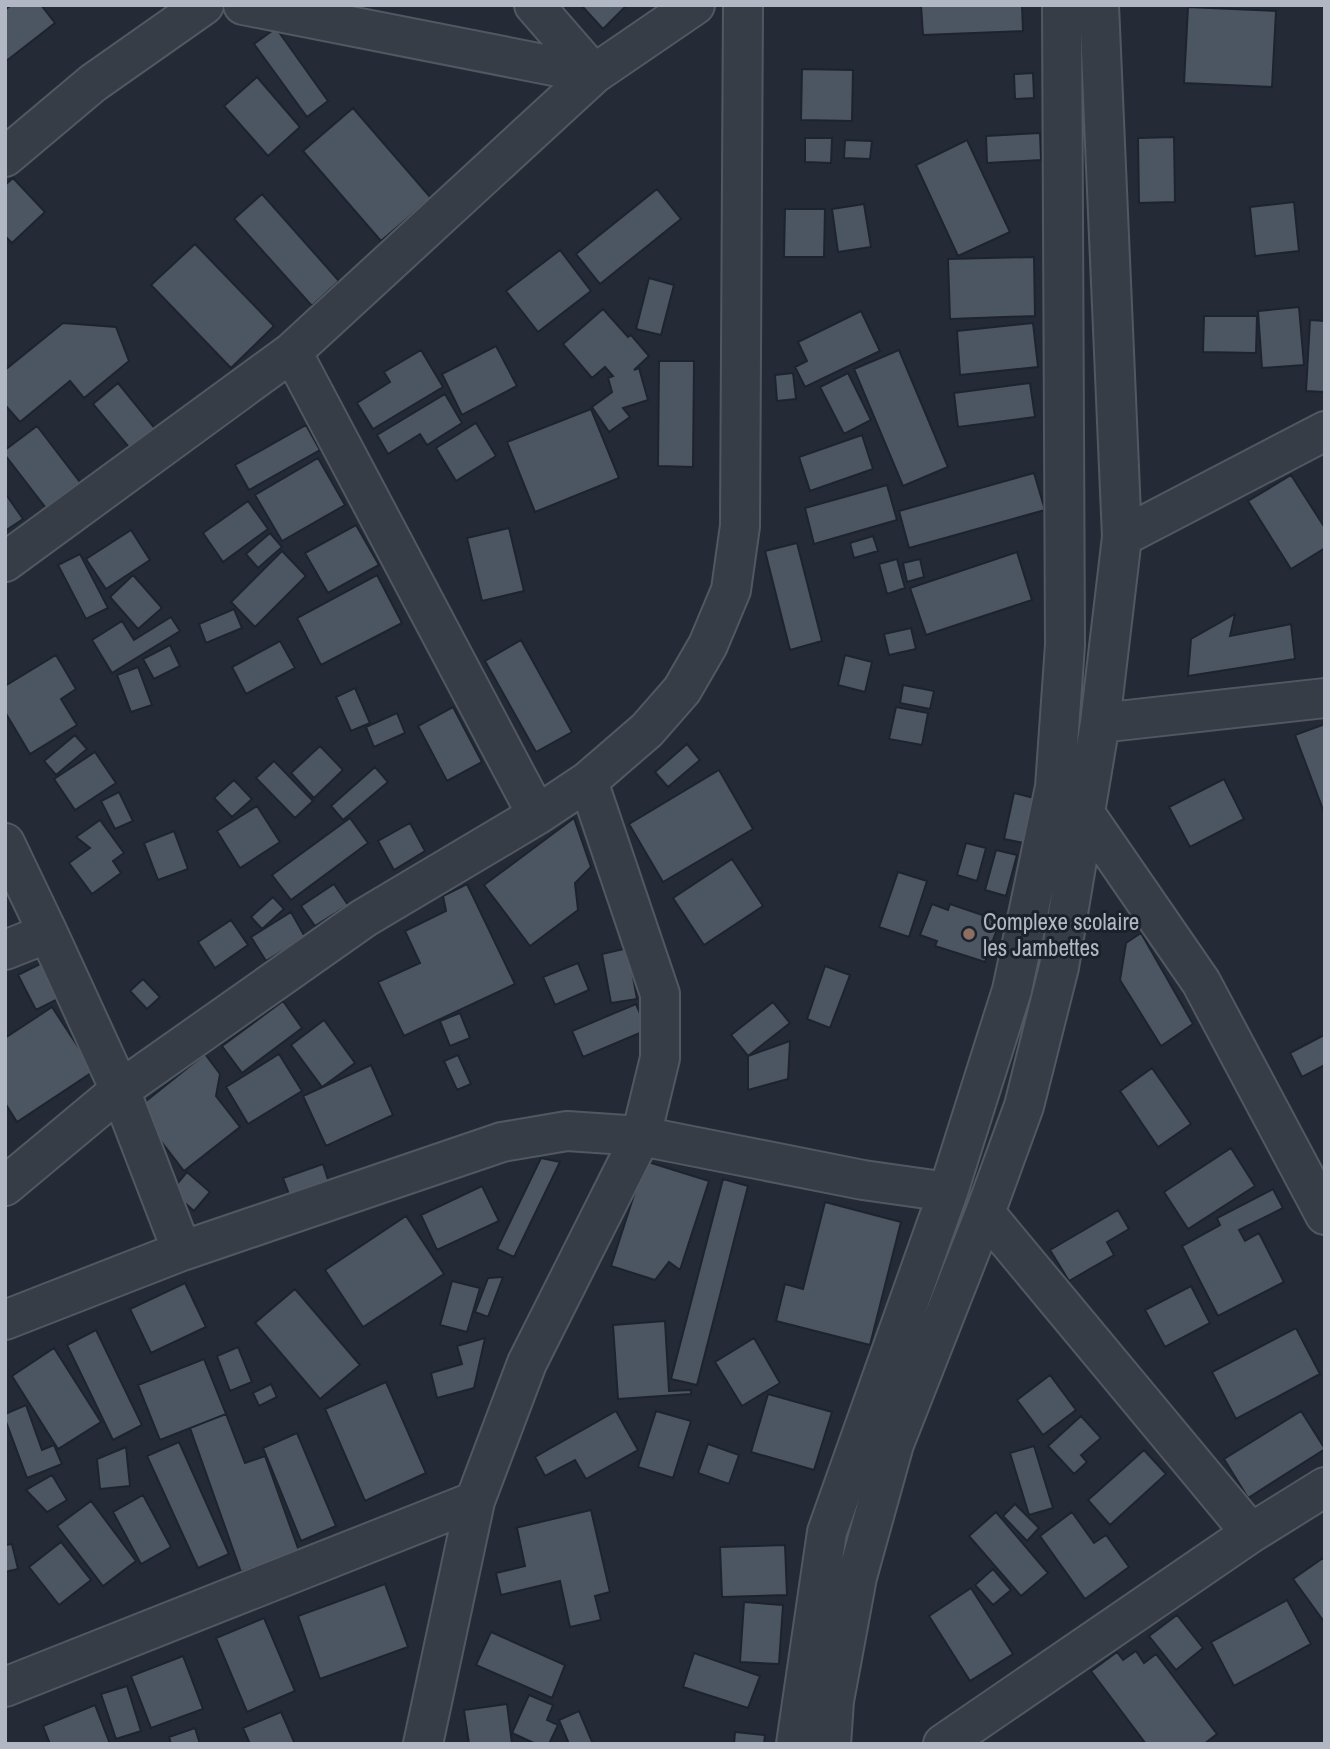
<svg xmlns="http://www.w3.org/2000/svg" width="1330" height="1749" font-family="'Archivo Narrow',sans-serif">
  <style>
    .building { fill: #4c5562; stroke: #1e242e; stroke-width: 2 }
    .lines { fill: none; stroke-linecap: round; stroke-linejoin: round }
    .minor-casing { stroke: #525862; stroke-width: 42 }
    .minor { stroke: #373d47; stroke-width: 38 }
    .education-dot { fill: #8d6e63; stroke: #1c222c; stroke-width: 2.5 }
    .labels { text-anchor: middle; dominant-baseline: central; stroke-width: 6; stroke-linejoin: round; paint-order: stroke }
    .poi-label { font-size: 23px; fill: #b2b8c3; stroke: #1c222c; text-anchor: start }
  </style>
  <rect width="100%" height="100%" fill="#242b37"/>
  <!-- building -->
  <path class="building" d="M11,5H41L55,23L5,62V10Z
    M581,5H627L603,29Z
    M921,5H1022L1023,31L923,35Z
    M1188,7L1276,11L1272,87L1184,83Z
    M276,28L328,101L307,117L254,44Z
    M802,69L853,70L852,121L801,120Z
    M1033,73L1034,98L1015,99L1014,74Z
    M257,77L300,127L268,156L224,106Z
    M353,108L431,198L381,241L303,151Z
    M1040,133L1041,160L987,163L986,136Z
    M1174,137L1175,202L1139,203L1138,138Z
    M805,138H832L831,163L805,162Z
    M845,140L872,141L870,159L844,158Z
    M967,140L1010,232L958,256L916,165Z
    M13,178L45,212L12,243L5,236V185Z
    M657,189L681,219L600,284L576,254Z
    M262,194L339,281L312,306L234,219Z
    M1294,202L1299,251L1255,256L1250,207Z
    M864,204L871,247L838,252L832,209Z
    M785,209H825L824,257H784Z
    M195,244L274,326L231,368L151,285Z
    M560,250L591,291L538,332L506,291Z
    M1034,257L1035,316L950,319L948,259Z
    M649,278L674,285L661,335L636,329Z
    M1299,307L1304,365L1262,368L1258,311Z
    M603,309L628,337L631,335L649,356L634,370L639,368L648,400L623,408L630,417L609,432L592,407L612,392L608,378L613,376L605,367L592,378L563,344Z
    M861,311L880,351L805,387L795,367L807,361L798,342Z
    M1204,316H1257L1256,353L1203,352Z
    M1310,320L1325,321V392L1306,391Z
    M63,323L116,327L129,361L84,398L70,381L20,422L5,405V370Z
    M1033,323L1038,367L960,375L957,331Z
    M496,346L517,386L462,415L442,374Z
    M421,350L443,387L373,429L357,403L390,382L384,372Z
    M899,350L948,467L903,486L854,369Z
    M659,361H694L693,467L658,466Z
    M793,373L796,399L777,401L775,375Z
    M848,373L871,420L844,434L820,387Z
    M118,383L157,431L132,451L93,404Z
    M1030,383L1035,417L958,427L954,393Z
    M445,394L462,423L427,445L420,434L388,454L377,435Z
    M591,409L619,478L535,512L507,442Z
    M476,423L496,456L456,481L436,448Z
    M306,425L320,450L249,490L235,465Z
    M37,426L86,490L52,516L5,455V450Z
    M862,435L873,469L810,491L799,457Z
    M318,458L345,505L282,541L255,495Z
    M1034,473L1045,510L909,548L899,511Z
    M1291,475L1325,528V548L1291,569L1248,501Z
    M887,485L897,520L814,544L805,508Z
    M5,493L23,519L5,531Z
    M248,501L268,529L223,562L203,533Z
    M356,525L379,565L328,593L305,553Z
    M509,528L524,591L482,601L467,538Z
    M131,530L150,560L106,589L86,559Z
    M270,533L282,547L258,568L246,554Z
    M873,536L878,551L854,558L850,543Z
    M797,543L822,641L790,650L765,551Z
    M282,551L306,576L255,627L231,602Z
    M1017,552L1032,600L926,635L910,588Z
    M80,554L108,608L86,619L58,565Z
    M897,559L905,588L887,594L879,564Z
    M920,559L924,577L907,582L903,563Z
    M133,575L162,608L138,629L110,597Z
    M377,575L402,623L321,665L297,618Z
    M234,609L242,628L206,643L199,624Z
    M1235,614L1230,636L1291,624L1295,659L1188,676L1191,639Z
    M171,617L180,631L112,673L92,640L122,621L134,640Z
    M911,628L916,649L889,655L884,634Z
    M521,640L572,732L536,752L485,661Z
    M280,641L295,668L246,694L232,667Z
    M170,645L180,666L154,679L143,659Z
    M56,655L76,689L61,699L77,725L30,754L5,712V686Z
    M845,655L872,662L865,692L838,685Z
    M138,667L152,705L131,712L117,675Z
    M903,685L934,691L930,709L900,703Z
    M355,688L370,723L351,731L336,697Z
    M453,707L482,762L447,781L418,726Z
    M896,707L928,713L922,745L889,739Z
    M397,713L405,733L374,747L366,727Z
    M1325,724V815L1295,735Z
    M75,735L87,749L56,775L44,761Z
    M687,744L700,760L668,787L655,772Z
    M320,746L343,770L314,798L291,773Z
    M95,752L116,783L75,810L54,779Z
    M274,761L313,801L295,818L256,778Z
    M375,767L388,782L343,820L331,806Z
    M719,770L753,829L663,882L629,824Z
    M1224,779L1244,819L1190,847L1169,807Z
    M234,780L252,799L232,817L214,798Z
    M119,792L133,821L115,829L101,801Z
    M1014,793L1034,798L1024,843L1004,839Z
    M257,806L280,842L240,868L217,831Z
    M350,818L368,843L291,900L272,875Z
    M574,818L591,867L575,883L578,910L530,946L484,885Z
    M100,820L124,853L113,861L121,873L92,894L69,863L90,848L76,837Z
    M410,823L425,851L394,870L378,841Z
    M174,831L188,869L158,880L144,843Z
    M966,843L986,848L977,881L957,875Z
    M996,850L1017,855L1006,896L985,890Z
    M732,859L763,906L704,945L673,898Z
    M898,872L927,881L909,937L879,927Z
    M334,884L348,905L315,926L301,906Z
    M467,884L515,984L404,1036L378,982L420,963L405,931L446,911L443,896Z
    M273,897L284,909L262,929L251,917Z
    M932,904L948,910L950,904L1000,921L985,962L935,946L937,941L920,935Z
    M291,912L305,937L266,961L251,937Z
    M231,920L248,945L215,968L198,942Z
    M1141,933L1193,1024L1161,1046L1120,980L1126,943Z
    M628,948L637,999L611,1003L602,954Z
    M42,963L60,998L36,1010L18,975Z
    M578,963L589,990L555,1005L543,977Z
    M825,966L850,975L830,1028L807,1019Z
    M143,979L160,997L147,1009L130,991Z
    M283,1001L302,1028L242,1073L222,1046Z
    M773,1002L790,1023L748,1056L731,1035Z
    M636,1004L647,1030L583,1057L572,1031Z
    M52,1007L94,1071L17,1122L5,1103V1038Z
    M460,1013L470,1038L450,1046L440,1021Z
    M324,1020L355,1063L322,1087L291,1045Z
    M1324,1035L1325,1065L1302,1077L1290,1053Z
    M790,1041L788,1079L748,1090V1056Z
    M205,1054L220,1074L216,1096L240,1127L184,1171L136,1109Z
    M279,1054L302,1091L248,1124L226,1087Z
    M458,1055L471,1084L457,1090L444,1061Z
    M371,1065L393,1115L326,1146L303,1096Z
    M1152,1068L1191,1124L1158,1147L1120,1091Z
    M1231,1148L1255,1186L1188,1229L1164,1192Z
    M541,1158L560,1162L514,1257L497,1249Z
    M645,1161L709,1181L680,1270L669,1262L655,1280L611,1266Z
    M323,1164L329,1183L290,1197L283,1178Z
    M187,1172L210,1192L194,1211L171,1191Z
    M723,1179L748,1186L697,1385L671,1379Z
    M482,1186L499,1221L437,1250L421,1215Z
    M1273,1189L1283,1208L1239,1230L1245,1241L1259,1233L1284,1282L1218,1316L1182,1246L1220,1225L1217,1218Z
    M825,1202L901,1222L870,1345L776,1321L785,1284L803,1289Z
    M1118,1210L1129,1229L1107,1242L1114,1255L1069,1281L1050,1250Z
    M406,1216L444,1274L363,1327L325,1270Z
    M503,1277L488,1317L475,1312L488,1278Z
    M452,1281L480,1288L467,1332L440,1325Z
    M185,1283L206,1327L151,1353L130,1309Z
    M1191,1286L1210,1323L1165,1347L1145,1310Z
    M295,1289L360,1365L320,1399L255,1323Z
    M665,1321L669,1391L691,1390V1394L618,1399L613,1325Z
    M1296,1328L1320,1374L1236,1419L1212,1372Z
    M96,1330L142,1425L113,1440L67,1345Z
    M485,1338L474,1388L437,1398L431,1373L462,1364L457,1346Z
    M754,1338L780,1383L742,1406L715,1362Z
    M238,1347L252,1382L230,1391L217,1356Z
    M54,1348L101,1422L58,1449L12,1376Z
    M204,1359L226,1414L160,1440L138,1385Z
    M1050,1375L1076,1410L1043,1435L1017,1400Z
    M386,1382L426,1473L365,1501L325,1409Z
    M271,1384L277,1397L259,1406L253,1393Z
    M768,1394L832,1412L814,1470L751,1452Z
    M26,1405L42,1450L54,1445L62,1464L27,1478L5,1419V1414Z
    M616,1411L638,1450L586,1479L575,1460L545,1476L535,1457Z
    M656,1411L691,1421L673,1478L638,1467Z
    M1301,1411L1325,1449L1248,1498L1224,1459Z
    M226,1414L245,1463L265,1456L299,1551L241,1572L190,1428Z
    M1081,1416L1101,1438L1081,1455L1087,1462L1074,1474L1048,1446Z
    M297,1433L336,1526L301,1541L263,1448Z
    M179,1442L229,1554L198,1568L147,1456Z
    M708,1444L739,1455L729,1484L698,1473Z
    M1034,1446L1053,1508L1029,1515L1010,1453Z
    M126,1447L130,1486L100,1489L97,1459Z
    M1144,1450L1166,1474L1110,1525L1088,1500Z
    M52,1475L67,1500L47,1512L26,1490Z
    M143,1495L171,1547L141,1564L113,1512Z
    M91,1501L136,1561L103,1586L57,1526Z
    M1015,1504L1039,1528L1027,1541L1003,1516Z
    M591,1510L610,1592L595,1596L601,1620L570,1627L560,1581L501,1595L496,1573L525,1566L517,1528H515Z
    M996,1512L1048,1573L1021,1596L969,1536Z
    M1072,1512L1094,1543L1106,1535L1129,1567L1085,1599L1040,1536Z
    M61,1542L91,1580L59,1605L29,1567Z
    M12,1544L18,1569L5,1572V1545Z
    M785,1545L787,1595L722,1597L720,1547Z
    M1323,1558L1325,1561V1623L1293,1579Z
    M993,1569L1011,1590L993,1605L975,1585Z
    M385,1584L408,1647L320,1679L298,1616Z
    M971,1588L1013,1654L970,1681L929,1616Z
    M1287,1600L1311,1644L1234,1686L1211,1642Z
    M744,1602L783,1605L779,1664L740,1662Z
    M1177,1615L1203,1648L1176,1670L1149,1636Z
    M264,1618L295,1691L247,1712L216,1638Z
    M491,1632L565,1665L552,1698L476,1665Z
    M1136,1651L1144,1663L1156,1654L1217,1734L1204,1744H1146L1091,1671L1117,1652L1123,1660Z
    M694,1653L760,1676L748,1708L683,1687Z
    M183,1656L203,1709L151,1728L131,1676Z
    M127,1686L141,1731L116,1739L101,1694Z
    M529,1695L553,1705L547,1720L558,1725L549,1744H536L512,1733Z
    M507,1704L512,1744H469L464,1710Z
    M95,1705L110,1744H50L43,1726Z
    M579,1711L593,1744H569L559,1720Z
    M281,1712L295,1744H250L243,1728Z
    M195,1728L200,1744H171L169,1737Z
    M735,1732L765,1735L764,1744H734Z"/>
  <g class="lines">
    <defs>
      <path id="minor" d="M243,5L594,74
        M534,5L594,74
        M5,157L93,83L204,5
        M292,352L537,815
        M1122,537L1325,431
        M5,562L292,352L594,74L695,5
        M1100,723L1325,698
        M1086,815L1201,982L1325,1215
        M5,843L48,933L120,1090L182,1251
        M5,950L48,933
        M5,1186L120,1090L364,918L537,815L588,781L647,730L682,690L708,645L731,590L740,526L743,5
        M985,1213L1251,1533
        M5,1320L182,1251L502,1142L567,1131L641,1136L863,1180L948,1192
        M5,1687L475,1501
        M423,1744L475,1501L527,1363L641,1136L660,1058V994L588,781
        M796,1744L827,1532L948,1192L1012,990L1055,787L1065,645L1062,5
        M831,1744L834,1701L857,1577L894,1444L985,1213L1024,1106L1059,967L1100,723L1122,537L1099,5
        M943,1744L1251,1533L1325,1487"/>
    </defs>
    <!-- minor casing -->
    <use href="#minor" class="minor-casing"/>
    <!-- minor -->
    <use href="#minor" class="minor"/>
  </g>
  <!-- markers -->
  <circle class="education-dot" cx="969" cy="934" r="7"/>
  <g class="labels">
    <!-- poi labels -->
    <g class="poi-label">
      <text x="983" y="921">Complexe scolaire<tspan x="983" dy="26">les Jambettes</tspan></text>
    </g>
  </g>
  <!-- border -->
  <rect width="1330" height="1749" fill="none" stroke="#b2b8c3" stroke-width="14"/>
</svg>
